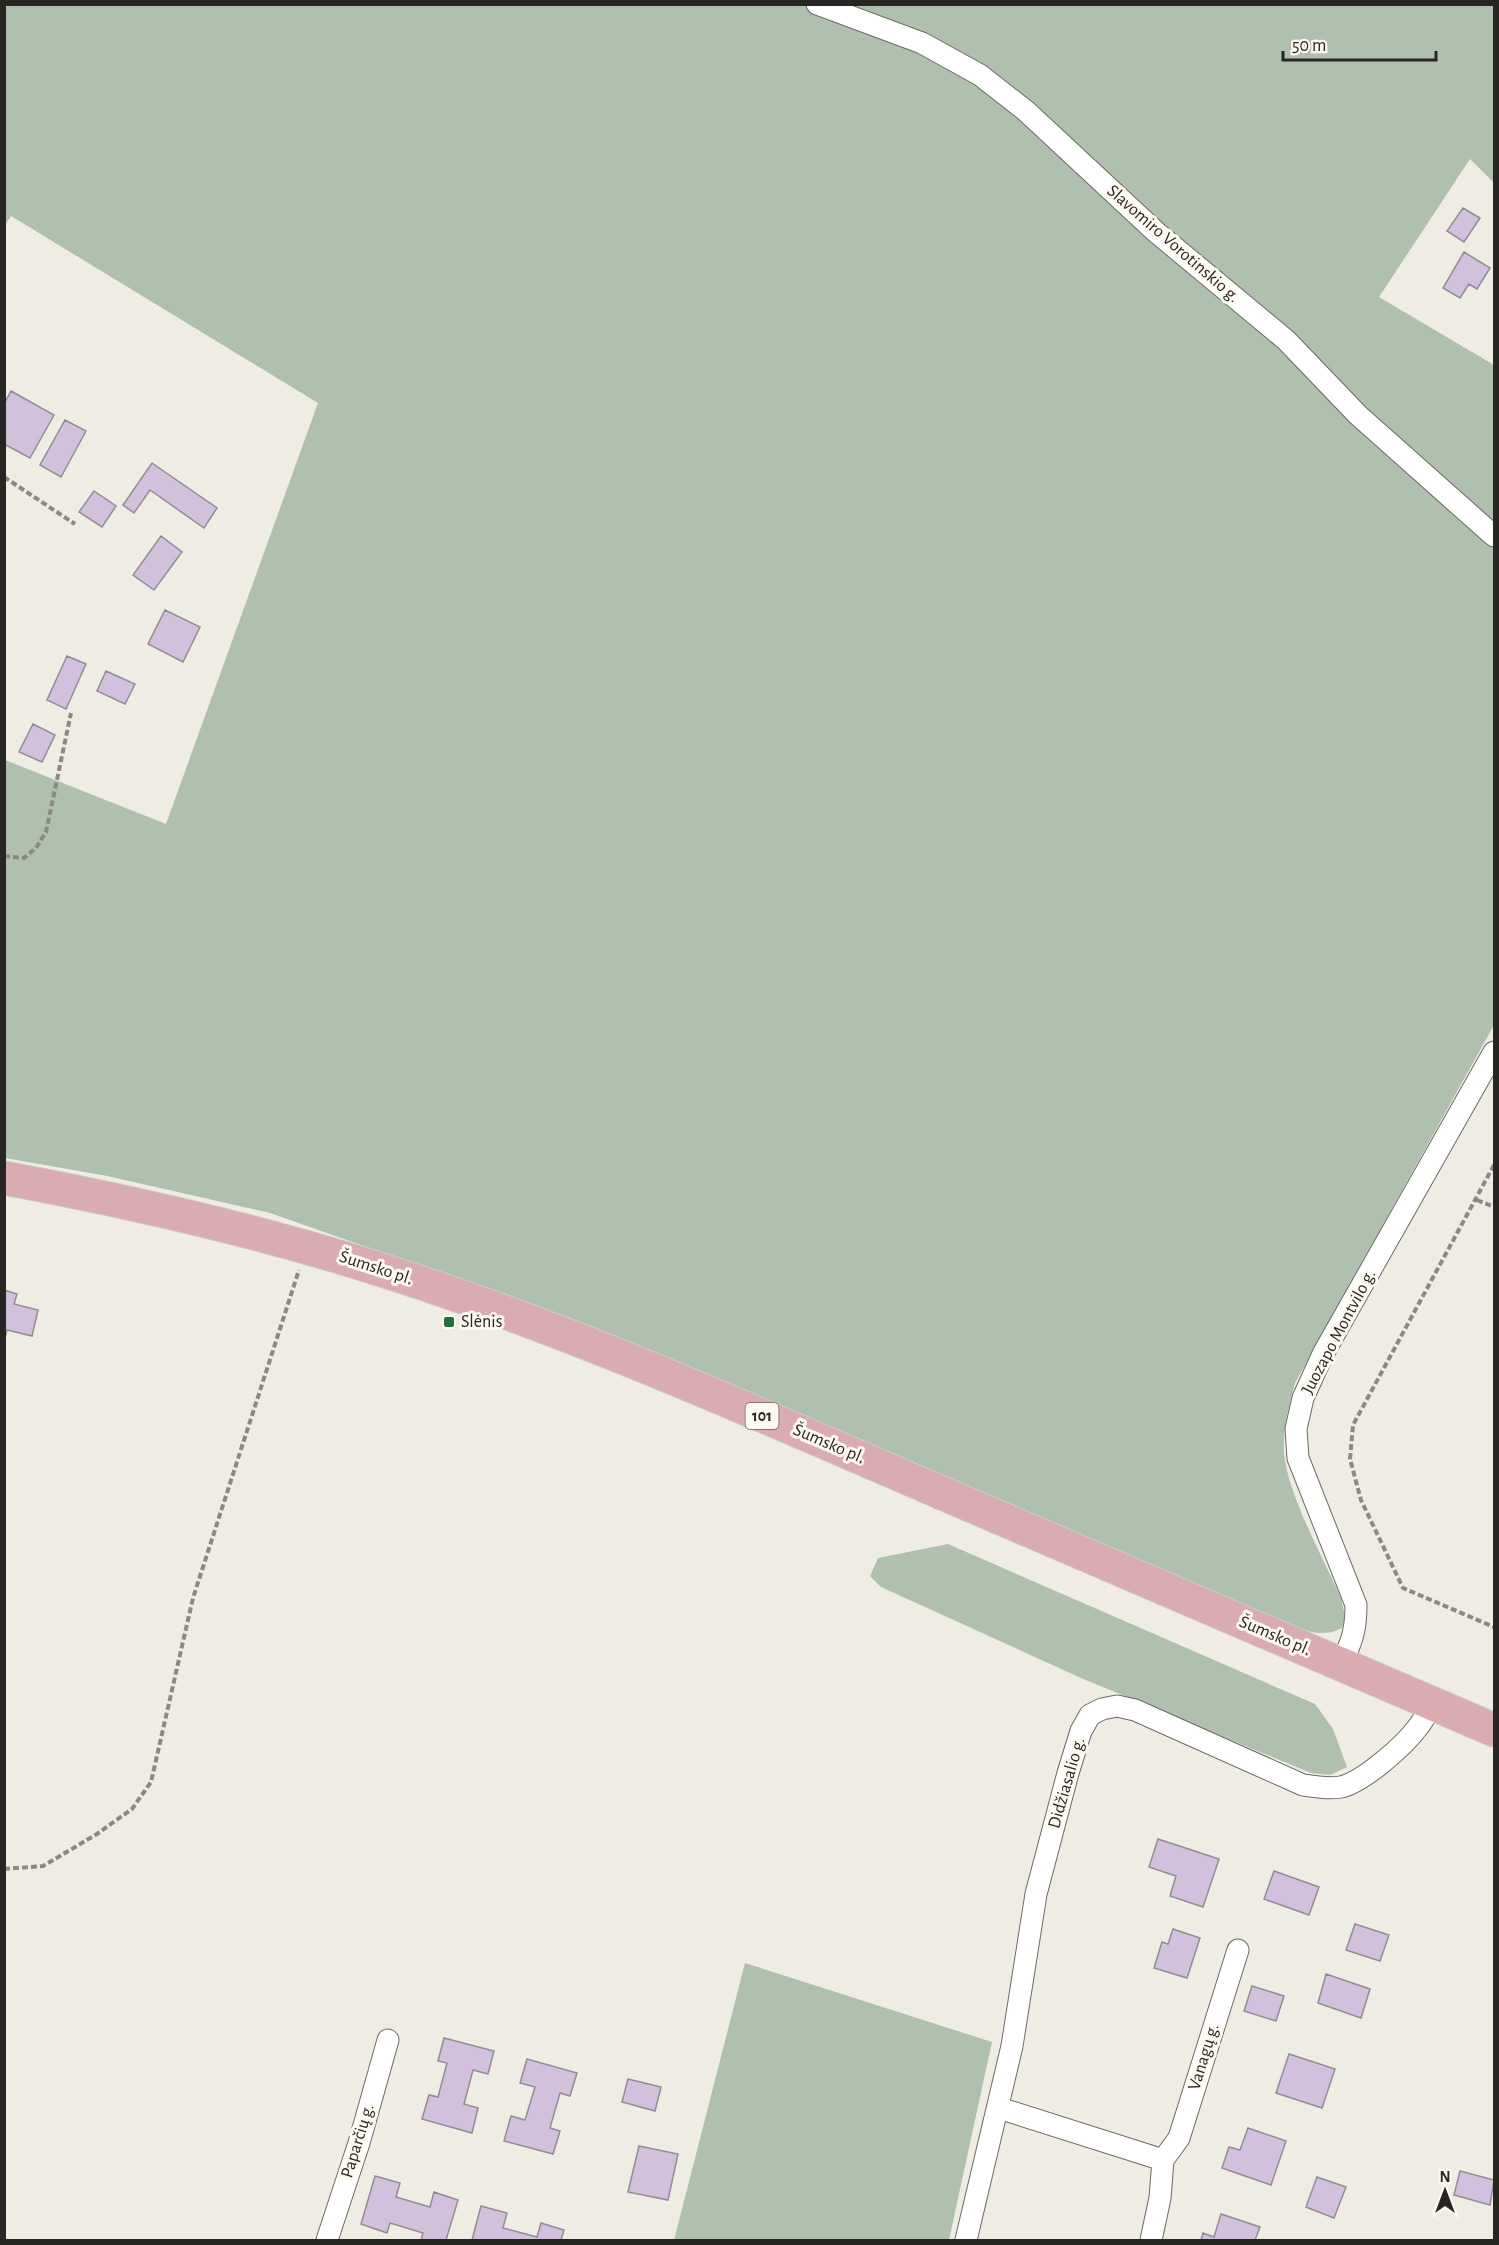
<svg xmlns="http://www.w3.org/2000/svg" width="1499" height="2245" font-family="'Alegreya Sans',sans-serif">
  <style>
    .green { fill: #b0c0ae }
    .building { fill: #d3c0dc; stroke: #928d95; stroke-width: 1.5 }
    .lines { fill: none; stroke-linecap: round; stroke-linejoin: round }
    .street-casing { stroke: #6d6962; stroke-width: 23 }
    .primary-casing { stroke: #cbcbca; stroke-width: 35 }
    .path { stroke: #8b8983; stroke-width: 4; stroke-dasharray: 6 3; stroke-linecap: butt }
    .street { stroke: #fff; stroke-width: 21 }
    .primary { stroke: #daacb2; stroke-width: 33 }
    .poi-dot { fill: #266e3b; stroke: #fdf9f0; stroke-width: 2 }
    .labels { text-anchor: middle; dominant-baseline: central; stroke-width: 6; stroke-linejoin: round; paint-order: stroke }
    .shield { fill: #fdf9f0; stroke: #676560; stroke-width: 1.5 }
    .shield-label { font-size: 16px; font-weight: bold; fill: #272623 }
    .street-label { font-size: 18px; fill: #272623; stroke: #fdf9f0 }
    .poi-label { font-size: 18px; fill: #272623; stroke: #fdf9f0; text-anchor: start }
  </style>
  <rect width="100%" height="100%" fill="#efece3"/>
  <!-- green -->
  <path class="green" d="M5,5H1494V183L1470,159L1379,297L1494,365V1025L1295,1383C1289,1406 1283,1428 1284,1452C1287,1494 1323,1557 1341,1598L1345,1616L1342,1628C1318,1641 1296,1626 1273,1618L452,1277L270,1213L107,1176L5,1158V760L166,824L318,403L11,216L5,225Z
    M948,1544L1315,1704L1333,1729L1347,1767L1330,1775L1311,1773L1081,1678L881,1587L870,1576L878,1558Z
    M745,1963L992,2042L949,2240H674Z"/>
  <!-- building -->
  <path class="building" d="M1463,208L1480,218L1464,242L1447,231Z
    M1464,252L1490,268L1477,289L1469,284L1460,298L1443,288Z
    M11,391L54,415L30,458L4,444V404Z
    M65,420L86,431L61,477L40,465Z
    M152,463L217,508L204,528L150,490L134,513L123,505Z
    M94,491L116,506L102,527L79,512Z
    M161,536L182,552L154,590L133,575Z
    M165,610L200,627L183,662L148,644Z
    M67,656L86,664L66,709L47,700Z
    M106,671L135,684L125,704L97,691Z
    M33,724L55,735L42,762L19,752Z
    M4,1290L17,1294L14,1304L38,1310L32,1336L7,1330L4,1342Z
    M1158,1839L1219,1859L1203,1907L1170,1896L1176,1876L1149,1867Z
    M1274,1871L1319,1887L1309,1915L1264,1899Z
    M1355,1924L1389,1935L1380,1961L1346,1950Z
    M1173,1929L1200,1938L1187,1978L1154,1968L1162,1942L1168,1944Z
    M1326,1974L1370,1989L1361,2018L1318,2003Z
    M1252,1986L1284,1996L1276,2021L1244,2011Z
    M444,2038L494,2051L488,2074L473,2070L464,2104L478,2108L472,2133L422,2119L429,2095L438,2097L447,2063L438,2061Z
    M1289,2054L1335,2069L1322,2108L1276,2093Z
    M527,2059L577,2073L570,2096L560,2093L550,2128L560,2131L553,2154L504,2141L511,2116L525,2120L535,2087L520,2083Z
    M628,2079L661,2087L655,2111L622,2102Z
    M1248,2128L1286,2141L1271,2185L1222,2168L1229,2147L1240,2150Z
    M639,2146L678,2154L668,2200L628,2192Z
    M1460,2171L1494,2180L1490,2205L1454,2195Z
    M375,2176L400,2183L396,2197L430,2207L434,2192L458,2200L446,2240H421L423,2233L390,2223L387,2233L361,2224Z
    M1317,2177L1346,2187L1334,2218L1306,2207Z
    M481,2206L507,2213L503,2228L537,2237L541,2223L564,2230L561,2240H472Z
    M1221,2214L1260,2227L1255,2240H1201L1203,2233L1214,2237Z"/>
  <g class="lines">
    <defs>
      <path id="street" d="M817,4L922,43L980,75L1026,111L1156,232L1286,340L1358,415L1494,536
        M1341,1664C1352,1642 1356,1630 1356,1605L1298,1458L1296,1429L1303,1398L1323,1354L1494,1052
        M999,2108L1163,2160L1160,2198L1151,2240
        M1163,2160L1179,2138L1238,1950
        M327,2240L359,2143L388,2040
        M966,2240L1012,2046L1036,1894L1068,1773L1081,1731L1090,1715L1102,1709L1117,1706L1135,1710L1303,1785C1316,1787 1328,1789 1341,1787C1363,1782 1404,1746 1418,1727C1424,1720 1428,1711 1433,1703"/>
      <path id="primary" d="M4,1178C133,1202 260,1231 385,1271C574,1331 754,1412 935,1490C1122,1570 1308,1650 1494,1730"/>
    </defs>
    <!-- street casing -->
    <use href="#street" class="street-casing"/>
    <!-- primary casing -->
    <use href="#primary" class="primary-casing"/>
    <!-- path -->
    <path class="path" d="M4,477L75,524
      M4,856L24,858L36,848L46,832L71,713
      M1494,1165L1353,1425L1350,1459L1361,1500L1403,1588L1494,1627
      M1477,1200L1494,1207
      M4,1869L43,1866L97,1834L132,1809L151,1782L193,1598L299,1270"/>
    <!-- street -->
    <use href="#street" class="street"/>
    <!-- primary -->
    <use href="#primary" class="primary"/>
  </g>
  <!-- markers -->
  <rect class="poi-dot" x="443" y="1316" width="12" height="12" rx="3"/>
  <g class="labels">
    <!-- shield labels -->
    <rect class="shield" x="745.5" y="1403" width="33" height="26" rx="4.5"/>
    <g class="shield-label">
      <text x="762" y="1416">101</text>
    </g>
    <!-- street labels -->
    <g class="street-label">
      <text transform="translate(1173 244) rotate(41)">Slavomiro Vorotinskio g.</text>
      <text transform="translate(376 1268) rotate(18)">Šumsko pl.</text>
      <text transform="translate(1339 1332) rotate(-62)">Juozapo Montvilo g.</text>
      <text transform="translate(829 1444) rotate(23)">Šumsko pl.</text>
      <text transform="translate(1275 1636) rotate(23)">Šumsko pl.</text>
      <text transform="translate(1067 1783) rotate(-74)">Didžiasalio g.</text>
      <text transform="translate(1204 2057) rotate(-73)">Vanagų g.</text>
      <text transform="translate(358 2141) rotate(-73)">Paparčių g.</text>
    </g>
    <!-- poi labels -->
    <g class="poi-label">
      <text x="461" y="1322">Slėnis</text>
    </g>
  </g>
  <!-- border -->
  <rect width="1499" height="2245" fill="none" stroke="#272623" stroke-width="12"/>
  <!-- north arrow -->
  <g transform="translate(1445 2191)" stroke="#fdf9f0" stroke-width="4.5" paint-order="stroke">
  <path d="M0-4.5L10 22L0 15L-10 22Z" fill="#272623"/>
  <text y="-9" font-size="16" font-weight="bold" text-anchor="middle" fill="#272623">N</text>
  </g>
  <!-- scale -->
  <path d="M1283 51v9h153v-9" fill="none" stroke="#272623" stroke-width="3"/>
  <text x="1292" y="51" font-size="18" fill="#272623" stroke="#fdf9f0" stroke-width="4.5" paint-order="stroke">50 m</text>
</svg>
